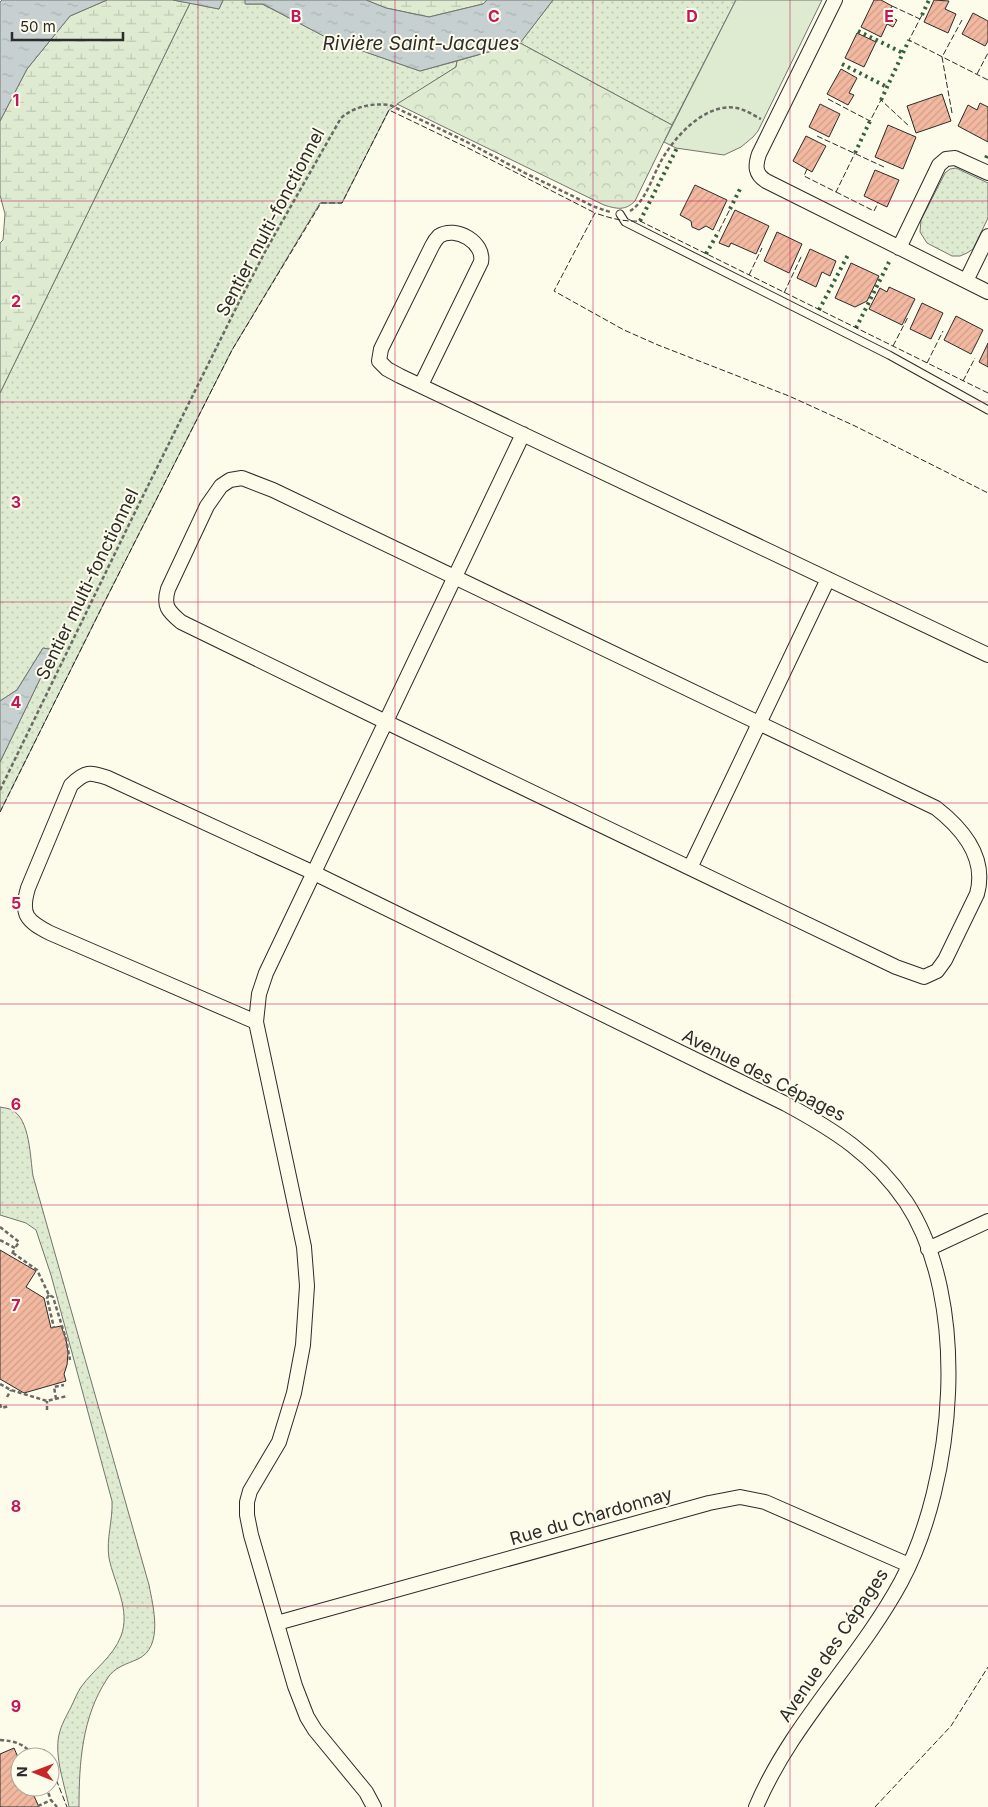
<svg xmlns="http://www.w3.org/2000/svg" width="988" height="1807" font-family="Inter,sans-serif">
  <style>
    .grass { fill: url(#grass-dots); stroke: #74746e }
    .forest { fill: url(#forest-crowns); stroke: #74746e }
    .wetland { fill: url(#wetland-marsh); stroke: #74746e }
    .green { fill: #deebd1; stroke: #74746e }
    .water { fill: url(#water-ripples); stroke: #74746e }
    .building { fill: url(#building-hatch); stroke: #2b2b2b }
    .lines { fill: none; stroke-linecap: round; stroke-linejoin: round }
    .lane-casing { stroke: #2b2b2b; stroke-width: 9 }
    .street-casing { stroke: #2b2b2b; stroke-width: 16 }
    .path { stroke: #6a6964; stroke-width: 2.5; stroke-dasharray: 4 2.5; stroke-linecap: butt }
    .lane { stroke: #fdfbea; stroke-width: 7 }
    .street { stroke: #fdfbea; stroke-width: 14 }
    .hedge { stroke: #34623c; stroke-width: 4; stroke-dasharray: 2.5 4; stroke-linecap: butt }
    .fence { stroke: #2b2b2b; stroke-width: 1; stroke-dasharray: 6 2.5; stroke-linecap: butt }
    .grid { fill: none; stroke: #c2185b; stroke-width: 1; stroke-opacity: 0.55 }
    .labels { text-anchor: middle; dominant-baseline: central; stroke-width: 4; stroke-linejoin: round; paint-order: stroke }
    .street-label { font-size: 18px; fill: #2b2b2b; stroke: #fdfbea }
    .water-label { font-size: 19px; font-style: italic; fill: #2b2b2b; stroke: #fdfbea }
    .grid-label { font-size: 16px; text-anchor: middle; font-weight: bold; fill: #c2185b; stroke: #fdfbea; stroke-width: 4; stroke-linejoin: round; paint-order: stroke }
  </style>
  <defs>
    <pattern id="grass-dots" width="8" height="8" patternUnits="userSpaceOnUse" patternTransform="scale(1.25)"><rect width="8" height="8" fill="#deebd1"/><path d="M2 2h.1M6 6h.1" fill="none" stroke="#bfcab4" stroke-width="1.8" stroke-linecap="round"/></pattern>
    <pattern id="forest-crowns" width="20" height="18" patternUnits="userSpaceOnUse" patternTransform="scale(1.25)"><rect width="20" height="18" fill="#deebd1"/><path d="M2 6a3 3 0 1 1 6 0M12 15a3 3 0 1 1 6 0" fill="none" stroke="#bfcab4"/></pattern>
    <pattern id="wetland-marsh" width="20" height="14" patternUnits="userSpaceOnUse" patternTransform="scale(1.25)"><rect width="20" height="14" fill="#deebd1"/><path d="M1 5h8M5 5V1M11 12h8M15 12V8" fill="none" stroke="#bfcab4"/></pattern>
    <pattern id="water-ripples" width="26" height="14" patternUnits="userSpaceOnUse" patternTransform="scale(1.25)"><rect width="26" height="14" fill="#c7d0d0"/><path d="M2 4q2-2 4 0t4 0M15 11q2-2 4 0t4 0" fill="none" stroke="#abb3b3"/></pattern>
    <pattern id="building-hatch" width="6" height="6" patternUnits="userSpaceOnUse" patternTransform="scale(1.25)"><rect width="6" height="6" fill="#f2b8a0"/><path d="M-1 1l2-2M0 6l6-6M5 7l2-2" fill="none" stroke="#d09e8a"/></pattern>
  </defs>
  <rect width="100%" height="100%" fill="#fdfbea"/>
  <!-- grass -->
  <path class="grass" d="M223,0H245L246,4H262L332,40L420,71L457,61L456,67L389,110L342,203H320L232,350L104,603L0,812V762L54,650L43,648L17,690L0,701V393L190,3L219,9Z
    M553,0H736L672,125L520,43Z
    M956,168L988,183V218L973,249L967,253L960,256H952L927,243L920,232L921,220L945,173L950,169Z
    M0,1107C4,1108 8,1108 12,1110C30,1119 30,1157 33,1176L149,1585C153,1606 164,1647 138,1659C127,1664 114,1667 107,1679C82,1717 79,1763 79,1807H69C65,1786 54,1756 59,1735C61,1725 66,1717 71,1707C74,1701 77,1693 81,1687C94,1669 113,1657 121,1636C131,1610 114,1583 109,1558C106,1539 113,1520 112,1501L51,1275L36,1230L26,1223L0,1215Z"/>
  <!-- forest -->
  <path class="forest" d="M520,43L672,125L635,201C625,211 617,209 604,205L397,104L456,67L457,61Z"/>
  <!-- wetland -->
  <path class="wetland" d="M107,0H173L190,3L0,393V243L3,240L5,214L0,195V121L27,69L70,16Z
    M366,0H487L483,4L429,17L386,8Z"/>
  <!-- green -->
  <path class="green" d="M736,0H822L758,131L753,137L741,147L724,155L676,148L664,142Z"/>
  <!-- water -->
  <path class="water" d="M2,0H107L70,16L27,69L0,121V2Z
    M173,0H223L219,9Z
    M245,0H366L386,8L429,17L483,4L487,0H553L520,43L420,71L331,40L263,4H245Z
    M43,648L54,650L0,762V701L17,690Z"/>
  <!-- building -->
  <path class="building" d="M874,0H881L892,6L887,16L897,20L893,27L887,24L881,37L861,27Z
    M934,0L949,1L945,9L956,14L948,33L924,22Z
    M973,13L988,21V41L985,46L962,34Z
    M857,33L876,42L864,67L845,58Z
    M841,69L857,78L849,93L854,95L848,105L827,94Z
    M942,94L951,121L916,133L907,106Z
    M980,103L988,107V142L958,126L968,105L977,110Z
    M820,104L840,114L829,137L809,127Z
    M888,125L916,137L903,169L875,157Z
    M806,136L826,146L812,172L793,161Z
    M875,170L899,180L887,207L864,196Z
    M695,185L727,200L713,230L706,226L699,230L692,227L691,221L680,215Z
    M735,210L769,226L756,254L731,243L729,247L719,243Z
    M777,232L802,244L789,273L764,261Z
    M810,249L836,261L830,276L822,272L816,287L797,278Z
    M851,263L879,276L867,301L855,307L835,298Z
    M889,287L915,299L902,325L869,309L880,288L887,292Z
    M922,303L943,313L931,339L910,329Z
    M956,316L983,330L971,354L944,340Z
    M988,343V367L979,362Z
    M0,1250L36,1271L26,1287L44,1298L51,1328L61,1326L66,1339L68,1353L67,1365L64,1374L66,1381L24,1393L0,1379Z
    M14,1748L20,1762V1787H30L39,1807H0V1754Z"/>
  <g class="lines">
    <defs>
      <path id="lane" d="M620,214L625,222L889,355L988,410"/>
      <path id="street" d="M835,0L759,154C755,166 755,174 766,181L988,292
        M899,248L939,165L946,159L955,158L988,173
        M966,281L988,236
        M421,385L481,262C485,243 456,225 439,236C436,239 434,242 432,246L381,349L379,361L387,369L400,376L988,655
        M242,478L273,490L936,808C963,829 987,858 977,894L945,960L937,971L924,977L896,967L386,722L181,622C168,611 163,606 168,589L207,506L221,486L230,480Z
        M690,868L828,579
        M256,1022L50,933C27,921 20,915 28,888L71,785C86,771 89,772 108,778L314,873L786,1104C834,1130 874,1155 906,1202C971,1301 955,1481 901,1582C858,1661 791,1724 756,1807
        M928,1249L988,1221
        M277,1623L709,1503L740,1497L765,1502L909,1565
        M374,1807L366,1792L315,1730L307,1717L295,1686L251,1535L247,1515V1502L250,1491L279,1442L294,1393L303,1345L307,1286L304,1247L256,1022L259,994L266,973L523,434"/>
    </defs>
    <!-- lane casing -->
    <use href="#lane" class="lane-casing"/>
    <!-- street casing -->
    <use href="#street" class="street-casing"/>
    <!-- path -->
    <path class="path" d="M630,211C645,202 652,178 660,163C673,138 705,102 737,108C746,110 753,115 761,119
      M0,790L138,506L240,300L266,250L341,118C355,106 372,103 390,105L465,141L525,173L595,207L610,212
      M0,1227L19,1242L15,1248
      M0,1240L15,1248L11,1256
      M13,1253L37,1270L49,1295L53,1297L66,1339L70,1360
      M49,1295L47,1298L54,1328
      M0,1384L11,1390L47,1401L67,1396
      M7,1397L11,1390
      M56,1399L54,1387L64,1385
      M0,1404L1,1408L9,1406
      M47,1410V1401
      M0,1740C15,1741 26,1744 33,1757
      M46,1787L51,1800L57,1807
      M38,1806L51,1800"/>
    <!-- lane -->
    <use href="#lane" class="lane"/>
    <!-- street -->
    <use href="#street" class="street"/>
    <!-- hedge -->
    <path class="hedge" d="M922,15L929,0
      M858,31L903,53
      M842,64L887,87
      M881,100L909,40
      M855,153L870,121
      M986,158L988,153
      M730,209L741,187
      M640,221L677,148
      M706,254L719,231
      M819,310L849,253
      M856,328L889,262"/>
    <!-- fence -->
    <path class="fence" d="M892,6L920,19
      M922,15L909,40L988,80
      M977,74L988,53
      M828,99L870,121L881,100L910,127
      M952,113L942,57L962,20
      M817,136L884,167
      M807,169L804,176L836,192L855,153
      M836,192L874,211L878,203
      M719,231L730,209
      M749,275L762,248
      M784,293L802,255
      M893,346L908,317
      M927,363L943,331
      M963,381L975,358
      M988,393L640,221C623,222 610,218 595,213L554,291L624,330L658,345L789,396L855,426L988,493
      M0,812L104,603L232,350L321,203H342L389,110L468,148L595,213
      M44,1749L47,1757
      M50,1764L67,1807
      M875,1807L951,1726L988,1667"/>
  </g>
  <!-- grid -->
  <path class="grid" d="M198,0V1807M395,0V1807M593,0V1807M790,0V1807M0,201H988M0,402H988M0,602H988M0,803H988M0,1004H988M0,1205H988M0,1405H988M0,1606H988"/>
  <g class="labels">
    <!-- street labels -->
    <g class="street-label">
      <text transform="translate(270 222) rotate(-62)">Sentier multi-fonctionnel</text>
      <text transform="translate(87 584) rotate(-64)">Sentier multi-fonctionnel</text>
      <text transform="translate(764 1075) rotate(27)">Avenue des Cépages</text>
      <text transform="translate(591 1516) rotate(-16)">Rue du Chardonnay</text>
      <text transform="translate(833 1645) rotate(-56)">Avenue des Cépages</text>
    </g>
    <!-- water labels -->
    <g class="water-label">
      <text x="421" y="43">Rivière Saint-Jacques</text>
    </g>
  </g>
  <g class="grid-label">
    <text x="296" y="22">B</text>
    <text x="494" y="22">C</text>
    <text x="692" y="22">D</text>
    <text x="889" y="22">E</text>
    <text x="16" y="106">1</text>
    <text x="16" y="307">2</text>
    <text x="16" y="508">3</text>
    <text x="16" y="708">4</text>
    <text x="16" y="909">5</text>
    <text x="16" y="1110">6</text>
    <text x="16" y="1311">7</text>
    <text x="16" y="1512">8</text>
    <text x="16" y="1712">9</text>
  </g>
  <!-- north arrow -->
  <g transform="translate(35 1772) rotate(271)"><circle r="24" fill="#fdfbea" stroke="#a9a89e"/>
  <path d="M0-4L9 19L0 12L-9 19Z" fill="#c62828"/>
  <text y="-8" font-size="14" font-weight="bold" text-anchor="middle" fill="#2b2b2b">N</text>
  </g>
  <!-- scale -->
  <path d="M12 32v8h111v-8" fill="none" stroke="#2b2b2b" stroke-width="2.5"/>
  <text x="20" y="32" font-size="15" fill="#2b2b2b" stroke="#fdfbea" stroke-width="4" paint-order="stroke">50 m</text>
</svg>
